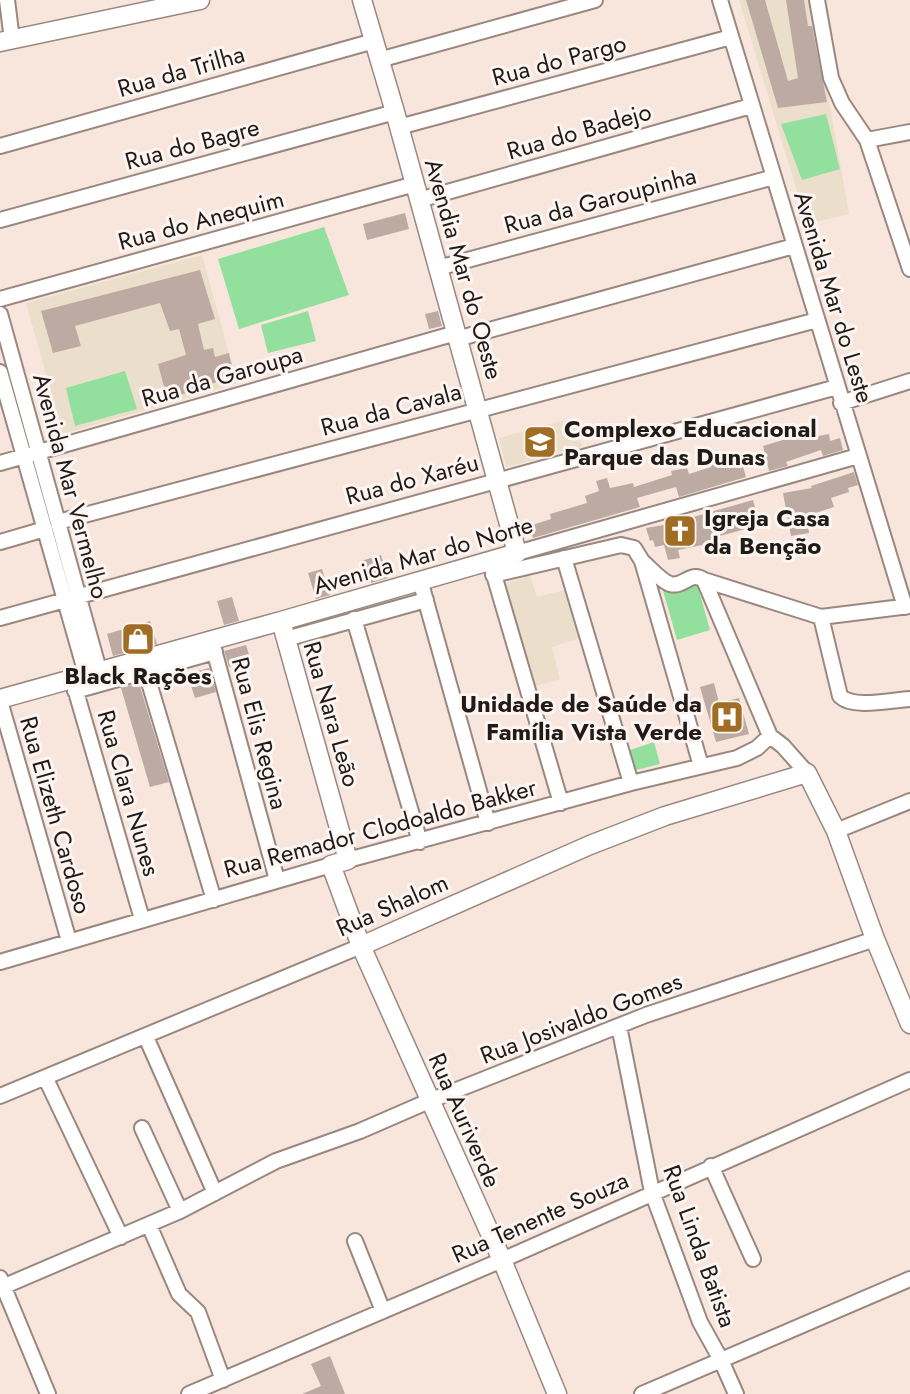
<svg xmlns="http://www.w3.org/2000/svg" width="910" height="1394" font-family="Jost,sans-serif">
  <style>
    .education { fill: #ebdeca }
    .green { fill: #93df9d }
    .building { fill: #bdaba3 }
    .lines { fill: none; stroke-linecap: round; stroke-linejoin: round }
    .minor-casing { stroke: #998880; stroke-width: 18 }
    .tertiary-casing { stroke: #998880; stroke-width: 21 }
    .minor { stroke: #fff; stroke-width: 14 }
    .tertiary { stroke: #fff; stroke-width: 18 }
    .labels { text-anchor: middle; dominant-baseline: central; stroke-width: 6; stroke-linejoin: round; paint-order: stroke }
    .street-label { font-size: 24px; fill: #211b18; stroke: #fdf5f2 }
    .poi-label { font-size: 24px; font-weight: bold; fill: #211b18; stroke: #fdf5f2; text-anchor: start }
  </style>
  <rect width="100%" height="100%" fill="#f8e6dd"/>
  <!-- education -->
  <path class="education" d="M739,0H811L849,214L807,224Z
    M202,255L237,383L63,434L26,303Z
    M573,418L582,447L506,467L499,438Z
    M530,575L537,597L565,590L580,638L552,647L560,679L533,687L506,584Z"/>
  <!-- green -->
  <path class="green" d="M826,114L840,169L802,180L781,124Z
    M324,227L349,295L239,329L218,259Z
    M308,311L316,341L268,353L261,325Z
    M125,371L137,409L75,426L66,388Z
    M696,580L710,630L677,640L662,587Z
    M654,742L660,764L632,771L627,751Z"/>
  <!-- building -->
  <path class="building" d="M746,0H765L788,81L798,78L786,0H804L808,26H812L827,102L778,108Z
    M405,213L409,229L367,240L363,224Z
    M200,270L215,319L198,324L204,350L213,348L215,357L229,353L232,366L223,368L226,380L202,386L203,389L167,398L158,364L186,355L179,329L170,331L160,303L75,326L81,346L53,353L41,311Z
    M438,311L442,326L429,329L425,314Z
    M829,434L830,441L840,438L843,450L823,456L821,450L786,462L788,466L769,471L763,446L796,436L798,440Z
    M740,456L746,477L679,497L676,487L637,498L640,507L533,538L529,526L551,519L550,514L587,503L585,496L599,491L596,481L607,478L610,488L633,483L634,487L672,475L671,471L687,468L689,474L711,467L709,460Z
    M854,472L858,485L848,488L849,492L831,498L834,507L806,516L809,533L791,536L783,493L812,488L811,486Z
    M753,500L760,525L720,536L721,539L707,544L678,550L680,558L668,560L664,545L655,547L653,540L650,541L646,528L686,521V519Z
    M381,555L388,578L371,583L369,575L365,576L361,561Z
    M322,569L330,595L316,599L308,573Z
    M232,597L239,621L224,625L217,601Z
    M150,621L157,644L113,656L107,634Z
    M246,645L251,661L229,667L224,651Z
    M209,668L216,692L195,698L187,674Z
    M139,683L169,782L150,787L121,688Z
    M714,683L719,703L739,698L749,734L716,742L700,687Z
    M330,1356L345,1394H302L321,1386L311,1364Z"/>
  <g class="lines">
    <defs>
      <path id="minor" d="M7,0L12,40
        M720,0L905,607
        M817,0L831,78L842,103L867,140L910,269
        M379,60L595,0
        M399,127L731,37
        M867,140L910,132
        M0,146L374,41
        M419,200L751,106
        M0,220L395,112
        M438,268L774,177
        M0,299L415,184
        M0,314L99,670
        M457,339L794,246
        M0,372L86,674
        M841,403L910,381
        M0,463L456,333
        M58,522L817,320
        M0,542L45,529
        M517,553L858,456
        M564,558L631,783
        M642,561C650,568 661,581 670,584C684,588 690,570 704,580L821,617L910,606
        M492,568L561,803
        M493,575L621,545L634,548L642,561L701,766
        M420,580L488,823
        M704,580L770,736L783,746L807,773
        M821,617L840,696C853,709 891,700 910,699
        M0,618L837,387
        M354,619L420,842
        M211,639L277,880
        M286,639L426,600
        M142,659L214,900
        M72,678L142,919
        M75,691L215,652
        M0,701L69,941
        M836,831L910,801
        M348,860L631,783L737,758L757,748L770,736
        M0,962L331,865
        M619,1026L652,1192L700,1322L721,1360L736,1394
        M146,1037L215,1193
        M46,1079L121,1237
        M0,1096L361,946
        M142,1128L180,1211
        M711,1166L753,1259
        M149,1225L179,1294L198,1312L223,1380
        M355,1241L383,1311
        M0,1278L48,1394
        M0,1288L180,1211L276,1161L360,1131L429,1101L646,1015L875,939
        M189,1394L502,1260L910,1080
        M642,1394L910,1279"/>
      <path id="tertiary" d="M0,42L200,0
        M281,621L348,860L331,865L361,946L502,1260L557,1394
        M0,699L281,621L517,553L395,112L362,0
        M361,946L590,845L665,816L807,773L836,831L875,939L910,1024"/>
    </defs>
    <!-- minor casing -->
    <use href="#minor" class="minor-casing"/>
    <!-- tertiary casing -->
    <use href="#tertiary" class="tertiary-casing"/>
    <!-- minor -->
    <use href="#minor" class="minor"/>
    <!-- tertiary -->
    <use href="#tertiary" class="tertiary"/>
  </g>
  <!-- icons -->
  <defs>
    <symbol id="school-square" viewBox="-11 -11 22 22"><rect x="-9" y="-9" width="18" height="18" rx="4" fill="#a06d24" stroke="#fdf5f2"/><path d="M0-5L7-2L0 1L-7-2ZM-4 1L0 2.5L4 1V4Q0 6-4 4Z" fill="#fff"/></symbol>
    <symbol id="church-square" viewBox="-11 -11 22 22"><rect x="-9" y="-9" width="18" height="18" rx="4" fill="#a06d24" stroke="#fdf5f2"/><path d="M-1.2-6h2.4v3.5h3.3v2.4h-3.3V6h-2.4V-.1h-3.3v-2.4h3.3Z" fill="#fff"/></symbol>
    <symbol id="shop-square" viewBox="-11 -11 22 22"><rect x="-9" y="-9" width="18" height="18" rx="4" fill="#a06d24" stroke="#fdf5f2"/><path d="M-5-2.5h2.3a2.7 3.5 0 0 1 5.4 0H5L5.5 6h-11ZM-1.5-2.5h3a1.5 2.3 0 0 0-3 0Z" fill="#fff"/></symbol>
    <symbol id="hospital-square" viewBox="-11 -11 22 22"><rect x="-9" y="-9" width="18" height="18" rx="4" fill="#a06d24" stroke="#fdf5f2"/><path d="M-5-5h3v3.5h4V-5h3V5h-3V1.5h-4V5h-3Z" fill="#fff"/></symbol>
  </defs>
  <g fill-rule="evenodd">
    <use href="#school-square" x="521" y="423" width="38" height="38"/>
    <use href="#church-square" x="661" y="512" width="38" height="38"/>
    <use href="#shop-square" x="119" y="620" width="38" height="38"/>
    <use href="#hospital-square" x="708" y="698" width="38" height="38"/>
  </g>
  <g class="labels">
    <!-- street labels -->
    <g class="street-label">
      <text transform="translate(559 60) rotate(-15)">Rua do Pargo</text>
      <text transform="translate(181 71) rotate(-16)">Rua da Trilha</text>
      <text transform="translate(579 131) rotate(-16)">Rua do Badejo</text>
      <text transform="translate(192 144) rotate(-15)">Rua do Bagre</text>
      <text transform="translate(600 200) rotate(-15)">Rua da Garoupinha</text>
      <text transform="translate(201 220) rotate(-15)">Rua do Anequim</text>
      <text transform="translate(464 269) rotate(74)">Avendia Mar do Oeste</text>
      <text transform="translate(834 297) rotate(73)">Avenida Mar do Leste</text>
      <text transform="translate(222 376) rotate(-16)">Rua da Garoupa</text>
      <text transform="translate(391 409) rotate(-15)">Rua da Cavala</text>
      <text transform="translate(412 479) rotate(-15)">Rua do Xaréu</text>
      <text transform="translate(71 486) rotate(75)">Avenida Mar Vermelho</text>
      <text transform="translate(423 555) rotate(-16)">Avenida Mar do Norte</text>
      <text transform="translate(332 714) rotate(74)">Rua Nara Leão</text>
      <text transform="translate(260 733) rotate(75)">Rua Elis Regina</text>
      <text transform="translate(129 793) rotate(74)">Rua Clara Nunes</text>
      <text transform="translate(56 815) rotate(74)">Rua Elizeth Cardoso</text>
      <text transform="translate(380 828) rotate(-15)">Rua Remador Clodoaldo Bakker</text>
      <text transform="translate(392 905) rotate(-24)">Rua Shalom</text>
      <text transform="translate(581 1018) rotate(-21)">Rua Josivaldo Gomes</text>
      <text transform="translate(465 1120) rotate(66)">Rua Auriverde</text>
      <text transform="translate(540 1217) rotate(-24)">Rua Tenente Souza</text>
      <text transform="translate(700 1246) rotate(70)">Rua Linda Batista</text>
    </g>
    <!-- poi labels -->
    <g class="poi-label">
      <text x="564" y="428">Complexo Educacional<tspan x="564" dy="28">Parque das Dunas</tspan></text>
      <text x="704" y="517">Igreja Casa<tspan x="704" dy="28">da Benção</tspan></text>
      <text x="138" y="675" text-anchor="middle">Black Rações</text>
      <text x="702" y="703" text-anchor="end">Unidade de Saúde da<tspan x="702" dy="28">Família Vista Verde</tspan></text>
    </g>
  </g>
</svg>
